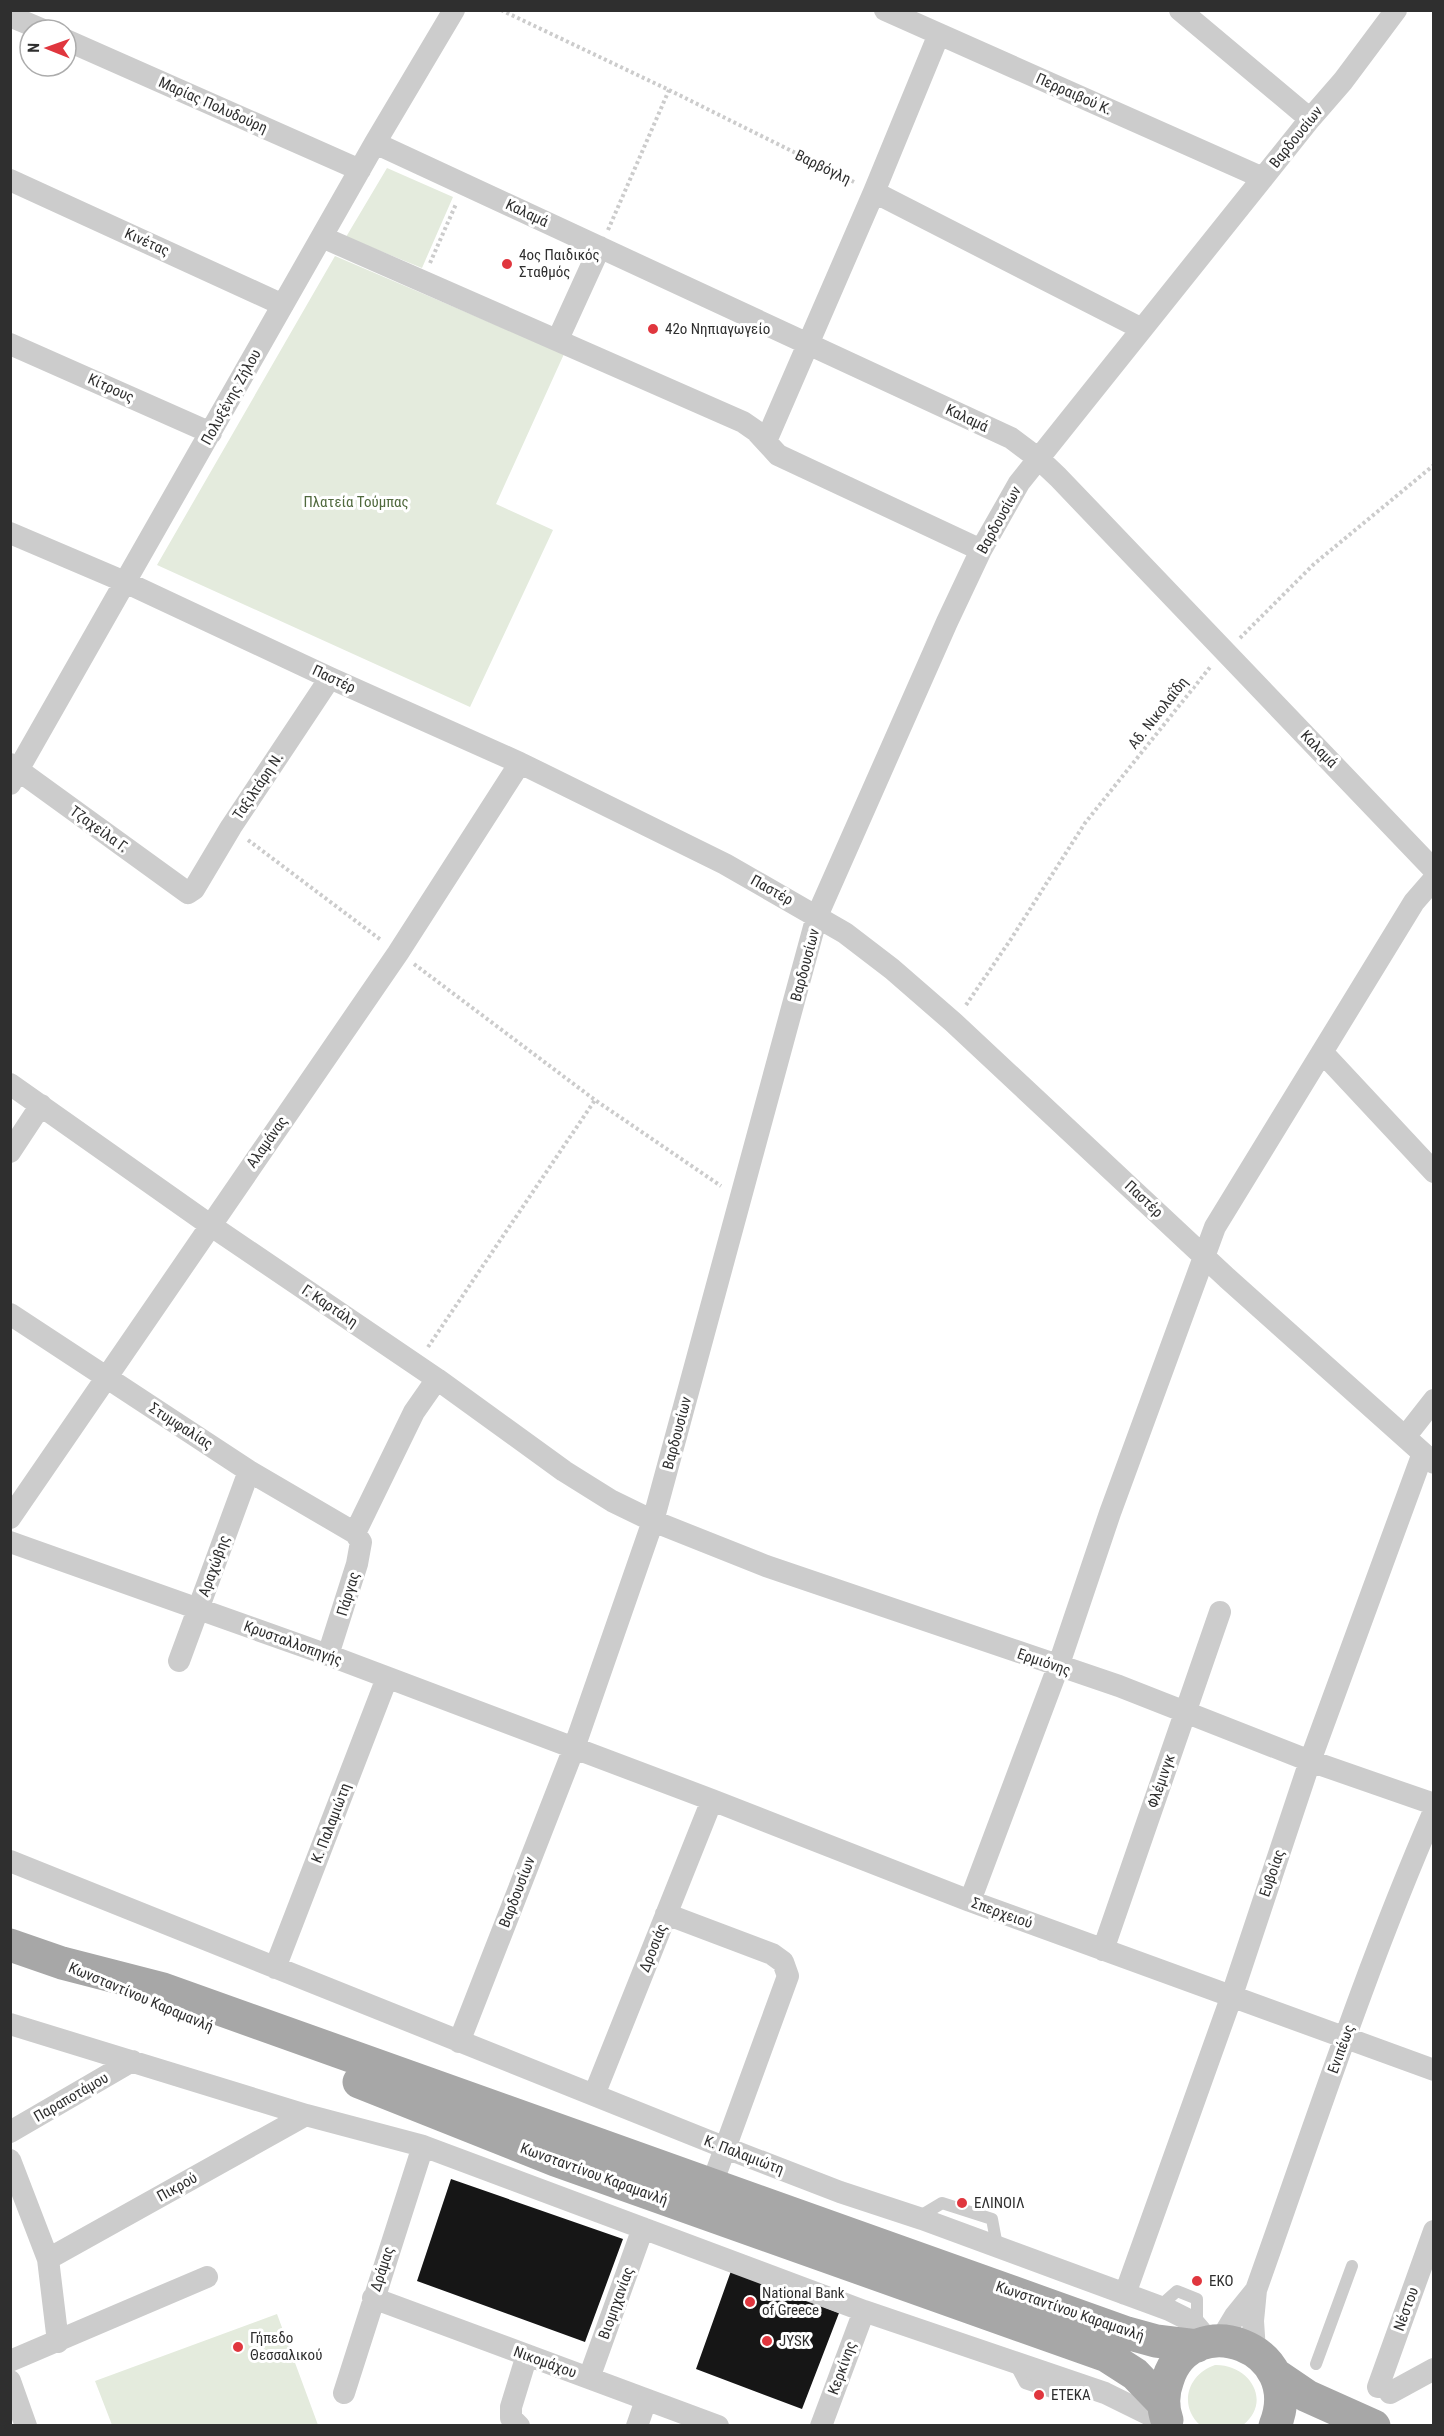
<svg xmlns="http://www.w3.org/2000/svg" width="1444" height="2436" font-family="'Roboto Condensed',sans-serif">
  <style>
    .green { fill: #e4ebdd }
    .building { fill: #161616 }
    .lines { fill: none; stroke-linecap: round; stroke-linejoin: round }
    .path { stroke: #ccc; stroke-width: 4; stroke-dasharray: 3 3; stroke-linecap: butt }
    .service { stroke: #ccc; stroke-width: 12 }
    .minor { stroke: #ccc; stroke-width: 22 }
    .primary { stroke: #a7a7a7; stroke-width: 33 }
    .poi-dot { fill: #e0363e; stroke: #fff; stroke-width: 2 }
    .labels { text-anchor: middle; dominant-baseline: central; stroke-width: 6; stroke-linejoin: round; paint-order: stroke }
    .street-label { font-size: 15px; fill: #2f2f2f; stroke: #fff }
    .poi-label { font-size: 15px; fill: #2f2f2f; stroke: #fff; text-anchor: start }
    .park-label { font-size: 15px; fill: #50693d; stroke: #fff }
  </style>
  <rect width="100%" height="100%" fill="#fff"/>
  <!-- green -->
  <path class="green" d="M387,168L453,197L422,268L346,237Z
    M335,256L564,354L496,504L553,530L470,707L157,565Z
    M277,2314L318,2425H112L95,2381Z
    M1215,2365C1249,2364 1273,2401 1243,2425H1200C1178,2405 1188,2374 1215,2365Z"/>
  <!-- building -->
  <path class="building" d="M451,2179L623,2239L585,2342L417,2281Z
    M731,2271L839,2313L802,2409L696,2369Z"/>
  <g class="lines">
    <!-- path -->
    <path class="path" d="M501,10L669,90L854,182
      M608,230L669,90
      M430,263L456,204
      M1240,638L1314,564L1434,465
      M248,840L381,940
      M414,964L595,1100L721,1186
      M966,1005L1011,939L1085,823L1211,666
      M428,1347L595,1100"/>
    <!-- service -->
    <path class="service" d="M917,2218L942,2203L992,2219L997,2246
      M1159,2307L1177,2291L1197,2299V2326
      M1014,2362L1025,2383L1058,2394L1080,2388
      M1316,2364L1352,2266"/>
    <!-- minor -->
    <path class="minor" d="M885,10L1263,178
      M1180,10L1310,119
      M10,16L43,30
      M66,40L360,170
      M375,143L1011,438L1039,459L1058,477L1434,870
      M10,180L283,305
      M874,192L1142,329
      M322,237L743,422L756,431L778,455L981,550
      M558,339L600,247
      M10,344L211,433
      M766,441L874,192L939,34
      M10,533L125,582L330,678L520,763L725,864L845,933L892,969L953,1022L1227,1278L1434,1463
      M10,764L188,893L194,889L231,827L330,678
      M10,784L375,143L454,10
      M1322,1052L1434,1172
      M10,1084L210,1225L437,1379L564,1471L612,1501L653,1521L766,1566L1119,1686L1310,1761L1434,1804
      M10,1152L41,1105
      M10,1314L249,1471L355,1533L361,1542L357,1564L328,1655
      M1405,1437L1434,1400
      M10,1518L398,953L520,763
      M355,1533L414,1412L437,1379
      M10,1542L328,1655L712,1800L970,1901L1434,2070
      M179,1661L249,1471
      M10,1861L726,2148L840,2192L922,2219L1169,2310L1193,2322L1210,2342
      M970,1901L1058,1667L1110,1513L1215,1227L1414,902L1434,879
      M666,1914L772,1954L783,1962L788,1976L712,2184
      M1103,1950L1220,1612
      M275,1968L387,1678
      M10,2024L306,2115L423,2146L864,2311L1105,2393L1170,2425
      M459,2042L574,1748L653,1521L817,916L947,622L981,550L1019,483L1310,119L1343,81L1396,10
      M594,2095L712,1800
      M10,2132L132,2061
      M10,2160L48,2259L58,2342
      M48,2259L306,2115
      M1125,2294L1231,1998L1310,1761L1423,1453
      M373,2298L718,2426
      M1220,2341L1235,2316L1256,2290
      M1255,2351L1253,2321L1256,2290C1313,2130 1366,1967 1434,1811
      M10,2361L207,2277
      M589,2378L643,2228
      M10,2381L26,2426
      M1378,2387L1434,2231
      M344,2393L423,2146
      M1390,2393L1434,2369
      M519,2426L511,2418V2407L527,2355
      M637,2426L646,2400
      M821,2426L864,2311"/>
    <!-- primary -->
    <path class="primary" d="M10,1945L62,1963L163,1989L1127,2333L1156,2341L1197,2346
      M359,2082L555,2160L1107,2356L1135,2374L1164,2404
      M1276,2375L1307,2396L1374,2426
      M1167,2420C1162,2406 1163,2392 1168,2379C1192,2306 1307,2347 1275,2426"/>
  </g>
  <!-- markers -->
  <g class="poi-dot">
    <circle cx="507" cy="264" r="6"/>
    <circle cx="653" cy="329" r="6"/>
    <circle cx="962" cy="2203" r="6"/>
    <circle cx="1197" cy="2281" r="6"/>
    <circle cx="750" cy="2302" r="6"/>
    <circle cx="767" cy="2341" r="6"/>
    <circle cx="238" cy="2347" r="6"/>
    <circle cx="1039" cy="2395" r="6"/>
  </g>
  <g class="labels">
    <!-- street labels -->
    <g class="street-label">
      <text transform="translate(1074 94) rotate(24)">Περραιβού Κ.</text>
      <text transform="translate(213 105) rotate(24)">Μαρίας Πολυδούρη</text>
      <text transform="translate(1296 137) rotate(-51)">Βαρδουσίων</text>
      <text transform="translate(823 167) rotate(26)">Βαρβόγλη</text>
      <text transform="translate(527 213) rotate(25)">Καλαμά</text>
      <text transform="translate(147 242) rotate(24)">Κινέτας</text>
      <text transform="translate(111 388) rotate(24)">Κίτρους</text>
      <text transform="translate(231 397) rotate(-61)">Πολυξένης Ζήλου</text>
      <text transform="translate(967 418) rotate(25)">Καλαμά</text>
      <text transform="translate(999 520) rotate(-61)">Βαρδουσίων</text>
      <text transform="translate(334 679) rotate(25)">Παστέρ</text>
      <text transform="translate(1158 713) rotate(-52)">Αδ. Νικολαΐδη</text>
      <text transform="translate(1319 749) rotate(46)">Καλαμά</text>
      <text transform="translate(258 786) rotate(-56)">Ταξιλτάρη Ν.</text>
      <text transform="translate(99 829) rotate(36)">Τζαχείλα Γ.</text>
      <text transform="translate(772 890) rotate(29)">Παστέρ</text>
      <text transform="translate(805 965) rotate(-75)">Βαρδουσίων</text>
      <text transform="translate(267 1142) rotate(-55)">Αλαμάνας</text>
      <text transform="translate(1144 1199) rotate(43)">Παστέρ</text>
      <text transform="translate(330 1306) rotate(34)">Γ. Καρτάλη</text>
      <text transform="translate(181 1426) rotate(33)">Στυμφαλίας</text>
      <text transform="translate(677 1433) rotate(-75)">Βαρδουσίων</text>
      <text transform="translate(214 1566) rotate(-70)">Αραχώβης</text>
      <text transform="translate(348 1594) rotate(-73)">Πάργας</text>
      <text transform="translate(293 1643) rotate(20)">Κρυσταλλοπηγής</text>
      <text transform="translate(1044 1662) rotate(19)">Ερμιόνης</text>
      <text transform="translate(1161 1781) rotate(-71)">Φλέμινγκ</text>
      <text transform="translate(331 1823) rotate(-69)">Κ. Παλαμιώτη</text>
      <text transform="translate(1272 1873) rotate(-71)">Ευβοίας</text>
      <text transform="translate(517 1892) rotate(-69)">Βαρδουσίων</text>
      <text transform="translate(1002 1913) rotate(20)">Σπερχειού</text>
      <text transform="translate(653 1948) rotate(-68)">Δροσιάς</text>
      <text transform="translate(141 1997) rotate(23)">Κωνσταντίνου Καραμανλή</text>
      <text transform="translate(1341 2049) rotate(-70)">Ενιπέως</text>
      <text transform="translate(71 2097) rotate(-30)">Παραποτάμου</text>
      <text transform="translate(744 2155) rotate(21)">Κ. Παλαμιώτη</text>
      <text transform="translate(594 2174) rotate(20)">Κωνσταντίνου Καραμανλή</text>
      <text transform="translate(177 2187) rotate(-29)">Πικρού</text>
      <text transform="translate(382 2269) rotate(-72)">Δράμας</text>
      <text transform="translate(616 2303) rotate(-70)">Βιομηχανίας</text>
      <text transform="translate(1406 2309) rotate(-70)">Νέστου</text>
      <text transform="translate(1070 2311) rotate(19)">Κωνσταντίνου Καραμανλή</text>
      <text transform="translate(545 2362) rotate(20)">Νικομάχου</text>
      <text transform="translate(842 2368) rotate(-70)">Κερκίνης</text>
    </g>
    <!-- poi labels -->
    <g class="poi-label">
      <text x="519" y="255">4ος Παιδικός<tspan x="519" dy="17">Σταθμός</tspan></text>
      <text x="665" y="329">42ο Νηπιαγωγείο</text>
      <text x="974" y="2203">ΕΛΙΝΟΙΛ</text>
      <text x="1209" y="2281">EKO</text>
      <text x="762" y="2293">National Bank<tspan x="762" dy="17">of Greece</tspan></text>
      <text x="250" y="2338">Γήπεδο<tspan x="250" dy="17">Θεσσαλικού</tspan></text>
      <text x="779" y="2341">JYSK</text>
      <text x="1051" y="2395">ΕΤΕΚΑ</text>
    </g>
    <!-- park labels -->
    <g class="park-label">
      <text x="356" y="502">Πλατεία Τούμπας</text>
    </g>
  </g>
  <!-- border -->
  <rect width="1444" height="2436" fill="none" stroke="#2f2f2f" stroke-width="24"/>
  <!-- north arrow -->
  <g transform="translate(48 48) rotate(271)"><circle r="28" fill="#ffffff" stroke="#acacac" stroke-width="1.5"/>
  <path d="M0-4.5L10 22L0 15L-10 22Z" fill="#e0363e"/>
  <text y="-9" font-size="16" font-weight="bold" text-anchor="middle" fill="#2f2f2f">N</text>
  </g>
</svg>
